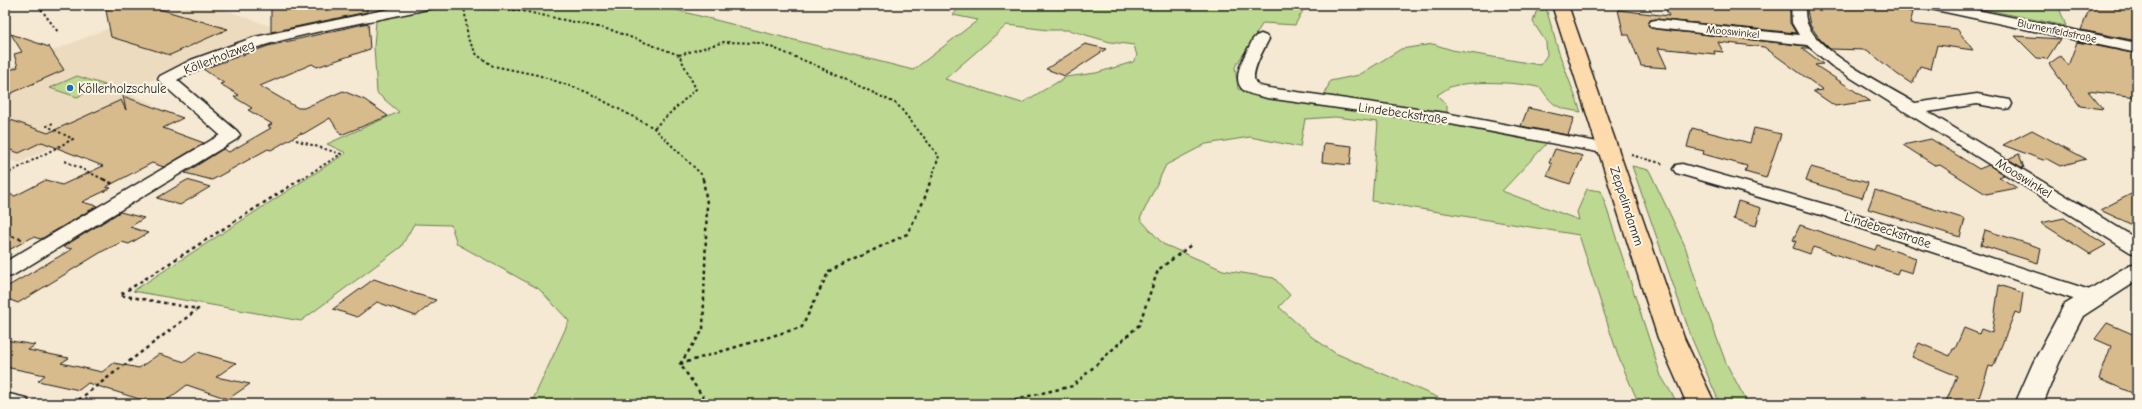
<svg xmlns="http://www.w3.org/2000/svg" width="2142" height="409" font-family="'Comic Neue',sans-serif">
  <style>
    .built { fill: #ecdbbe }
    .green { fill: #bdd890; stroke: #6c7a56; fill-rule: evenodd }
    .building { fill: #d7bb8c; stroke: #1c1c1c }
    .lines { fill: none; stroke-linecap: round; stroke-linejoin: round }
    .minor-casing { stroke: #1c1c1c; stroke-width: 3 }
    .tertiary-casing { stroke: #1c1c1c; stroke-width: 3 }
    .primary-casing { stroke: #1c1c1c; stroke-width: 3 }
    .path-far1 { stroke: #1c1c1c; stroke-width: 2; stroke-dasharray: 2.5 2.5; stroke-linecap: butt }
    .path { stroke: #1c1c1c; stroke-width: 2.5; stroke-dasharray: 3.5 3.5; stroke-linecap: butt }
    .minor { fill: #fcf5e5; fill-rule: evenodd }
    .tertiary { fill: #fcf5e5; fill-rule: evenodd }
    .primary { fill: #fedbac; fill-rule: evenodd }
    .poi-dot { fill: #1f6fb2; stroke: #fcf5e5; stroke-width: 1.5 }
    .labels { text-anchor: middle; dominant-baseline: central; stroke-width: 4; stroke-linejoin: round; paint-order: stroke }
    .far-street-label { font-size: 11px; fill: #1c1c1c; stroke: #fcf5e5 }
    .street-label { font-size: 13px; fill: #1c1c1c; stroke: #fcf5e5 }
    .poi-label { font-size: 13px; fill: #1c1c1c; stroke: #fcf5e5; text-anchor: start }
  </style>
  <rect width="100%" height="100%" fill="#f5e9d3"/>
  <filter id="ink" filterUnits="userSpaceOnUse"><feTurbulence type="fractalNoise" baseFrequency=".025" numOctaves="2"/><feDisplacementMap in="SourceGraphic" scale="8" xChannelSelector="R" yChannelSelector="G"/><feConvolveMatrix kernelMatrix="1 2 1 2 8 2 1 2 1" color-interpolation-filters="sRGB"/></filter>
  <g filter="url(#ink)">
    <!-- built -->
    <path class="built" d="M166,5H212L278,29L217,50L126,92L155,104L86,136L80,134L19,163L5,158V70Z"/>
    <!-- green -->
    <path class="green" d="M438,5H656L913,70L978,20L953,15L962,5H1306L1295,25L1263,23L1235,67L1238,89L1307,101L1324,97L1330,81L1359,75L1401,49L1433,44L1452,50L1540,65L1547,55L1546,42L1533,22L1536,12L1546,8L1559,53L1581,112C1558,108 1554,108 1541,88C1521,82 1469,80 1450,87C1446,89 1441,93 1437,95L1447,105V115L1549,135L1547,143L1502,191L1579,220L1577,212L1587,189L1601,191L1661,376L1678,404H1639L1618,356L1579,235L1372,201L1378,122L1335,117L1305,119L1300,147L1250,137L1206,144L1166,165L1140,219L1163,244L1223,270L1274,278L1290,295L1279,307L1312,337L1335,353L1453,404H531L569,321L539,289L457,244L451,225L414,224L401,247L301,321L133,291L346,153L327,144L399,112L377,93L374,47L376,21ZM1007,25L1048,30H1069L1110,42L1134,45L1137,56L1133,62L1096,73L1066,77L1022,103L945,79Z
      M1963,5H2058L2066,26Z
      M77,76L105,85L77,97L50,88Z
      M1632,166L1649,170L1685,246L1697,284L1726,363L1748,404H1720L1692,339Z"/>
    <!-- building -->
    <path class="building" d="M105,5H145L228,29L170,55L111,37Z
      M271,5H309L310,7L322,5H367V12L271,32Z
      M1664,5H1790V23L1796,33L1656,19L1650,20L1648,25L1651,28L1656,29L1806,46L1809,48H1802L1823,64L1815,65L1870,101L1835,106L1813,91L1823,90L1764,47L1718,42L1723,52L1714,51L1715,54L1658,48L1667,68L1641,66L1629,35H1624L1618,10L1669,16Z
      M1806,5H1881L1913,12L1910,24L1957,29L1973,50L1937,45L1931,69L1920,66L1912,84L1897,74L1867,50L1830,49L1819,38L1810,25Z
      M2091,5H2137V41L2081,30Z
      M368,23L370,49L317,67L312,64L260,86L298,108H304L343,91L365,100L388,116L341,135L330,118L303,134L301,133L271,150L268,149L212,180L185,173L223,149L229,152L271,128L268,126L272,124L248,110L252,108L234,97L239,95L220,84L224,83L203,69L268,46Z
      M11,34L49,47L64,70L5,96V72L18,67L14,54L22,52Z
      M2015,36L2060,39L2047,59L2037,58Z
      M2077,42L2137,54V97L2088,91L2103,109L2080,106L2049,64L2060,56L2068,66Z
      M1085,44L1106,49L1065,76L1046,69Z
      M123,96L183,118L163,128L204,143L164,167L152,163L106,187L111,188L82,202L97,206L41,239L33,237L5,252V193L15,196L46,180L62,185L103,166L42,142L19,153L5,148V118L48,133L121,100L126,110Z
      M1528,108L1574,118L1568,135L1521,126Z
      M1692,128L1750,143L1754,128L1781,134L1766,178L1745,172L1747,166L1703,154L1704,151L1687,147Z
      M2032,130L2086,159L2060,166L2047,159L2043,160L2003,145Z
      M1931,139L1979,169L1989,165L2004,175L1999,177L2017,188L1986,194L1940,165L1936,166L1903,145Z
      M1324,143L1352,146L1350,165L1322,162Z
      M1555,149L1583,156L1570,184L1547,176L1552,164L1549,163Z
      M2019,154L2024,168H2023L2008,159Z
      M1811,167L1868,183L1862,198L1806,181Z
      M187,180L210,187L180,205L157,198Z
      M1875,190L1965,219L1960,237L1868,209Z
      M2137,191V227L2100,210Z
      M1738,201L1761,208L1756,226L1733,219Z
      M120,212L144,218L130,227L148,233L129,244L122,242L103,251L18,303L5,298V288L72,249L63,247Z
      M2064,218L2073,224L2106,245L2090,254L2041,223Z
      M1800,225L1875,250L1877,245L1916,258L1912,273L1899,269L1897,274L1813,247L1810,254L1793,248L1796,241L1793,240Z
      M1985,230L2041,248L2038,263L1981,245Z
      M374,279L416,294L436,300L416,316L377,302L357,317L333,309Z
      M1999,285L2023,293L2020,314L2015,312L1993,367L1989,366L1977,404H1945L1957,376L1912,357L1919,343L1950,356L1953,349H1955L1964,328L1979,334L1981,329L1992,333Z
      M2107,323L2137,336V395L2099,379L2111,346L2095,339Z
      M5,340L35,345L28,350L69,358L61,363L102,372L114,363L139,368L159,354L185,362L198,352L236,363L216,377L250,384L228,399L187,385L162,404H155L88,383L79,390L38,381L45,375L5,367Z"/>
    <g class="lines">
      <defs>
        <path id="minor" d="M408,5H435L433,8L428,9C342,28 255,38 177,80L237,131L240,135L237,139L12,276L5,277V262L220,135L160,82L158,79L160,76L191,60L255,37Z
          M1791,5H1805C1805,14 1805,21 1810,29C1825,56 1887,86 1915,103L1977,94L2010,100L2012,104L2010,108L2004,109L1977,104L1928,112L2137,239V254L2130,252L1832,66L1807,45L1656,28L1651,27L1649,24L1651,21L1656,20L1799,35L1792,23Z
          M1924,5H1952L2137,43V53L1931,9L1926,8Z
          M1261,34L1266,36L1269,39C1265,47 1247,77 1257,84C1260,87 1266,87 1269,88L1445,113L1608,144L1614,145L1617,149L1614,153L1608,154L1445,123L1267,98C1261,96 1252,95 1246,92C1227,80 1247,53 1253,39L1256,36Z
          M1682,164L1835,207L2099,293L2103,298L2099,303L2092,305L2085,303L1821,215L1676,173L1673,169L1676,165Z
          M5,393L26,398L30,404H5Z"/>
        <path id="tertiary" d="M2137,263V281L2083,316L2059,363L2043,404H2015L2033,363L2064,305L2129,265Z"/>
        <path id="primary" d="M1552,5H1568L1684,338L1715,404H1687L1658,338Z"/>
      </defs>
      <!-- minor casing -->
      <use href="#minor" class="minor-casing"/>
      <!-- tertiary casing -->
      <use href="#tertiary" class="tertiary-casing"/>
      <!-- primary casing -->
      <use href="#primary" class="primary-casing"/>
      <!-- path-far1 -->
      <path class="path-far1" d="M38,5L58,32
        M464,5L468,39L477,55L493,66L538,75L587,92L654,128L702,175L703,180
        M463,8L518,10L611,30L679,55L696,89L654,128
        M679,55L724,42L761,43L815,65L897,104L939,156L931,180
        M296,140L341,154L300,180
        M1631,155L1664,164
        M65,161L105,180
        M5,175L73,139L47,126L53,123"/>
      <!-- path -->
      <path class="path" d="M103,179L115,185
        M703,179L707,203L703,330L680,364L708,404
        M5,234L24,240
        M680,364L802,327L829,271L907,234L924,200L931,179
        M73,404L198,309L120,295L301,179
        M994,404L1073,386L1139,325L1158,270L1191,245"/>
      <!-- minor -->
      <use href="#minor" class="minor"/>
      <!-- tertiary -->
      <use href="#tertiary" class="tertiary"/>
      <!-- primary -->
      <use href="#primary" class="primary"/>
    </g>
  </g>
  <!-- markers -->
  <circle class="poi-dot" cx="70" cy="88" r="4"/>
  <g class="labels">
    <!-- far-street labels -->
    <g class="far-street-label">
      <text transform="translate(2057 31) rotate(12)">Blumenfeldstraße</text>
      <text transform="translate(1733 32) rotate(6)">Mooswinkel</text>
    </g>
    <!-- street labels -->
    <g class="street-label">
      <text transform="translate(219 57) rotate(-21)">Köllerholzweg</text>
      <text transform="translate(1403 113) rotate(8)">Lindebeckstraße</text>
      <text transform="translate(2024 178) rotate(32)">Mooswinkel</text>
      <text transform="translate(1627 206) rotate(72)">Zeppelindamm</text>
      <text transform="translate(1888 230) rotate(18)">Lindebeckstraße</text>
    </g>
    <!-- poi labels -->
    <g class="poi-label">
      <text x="78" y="88">Köllerholzschule</text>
    </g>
  </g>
  <!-- margin -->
  <rect width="2142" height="409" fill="none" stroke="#fcf5e5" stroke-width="20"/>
  <rect x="10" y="10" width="2122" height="389" fill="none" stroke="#1c1c1c" stroke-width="1.5" filter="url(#ink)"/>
</svg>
